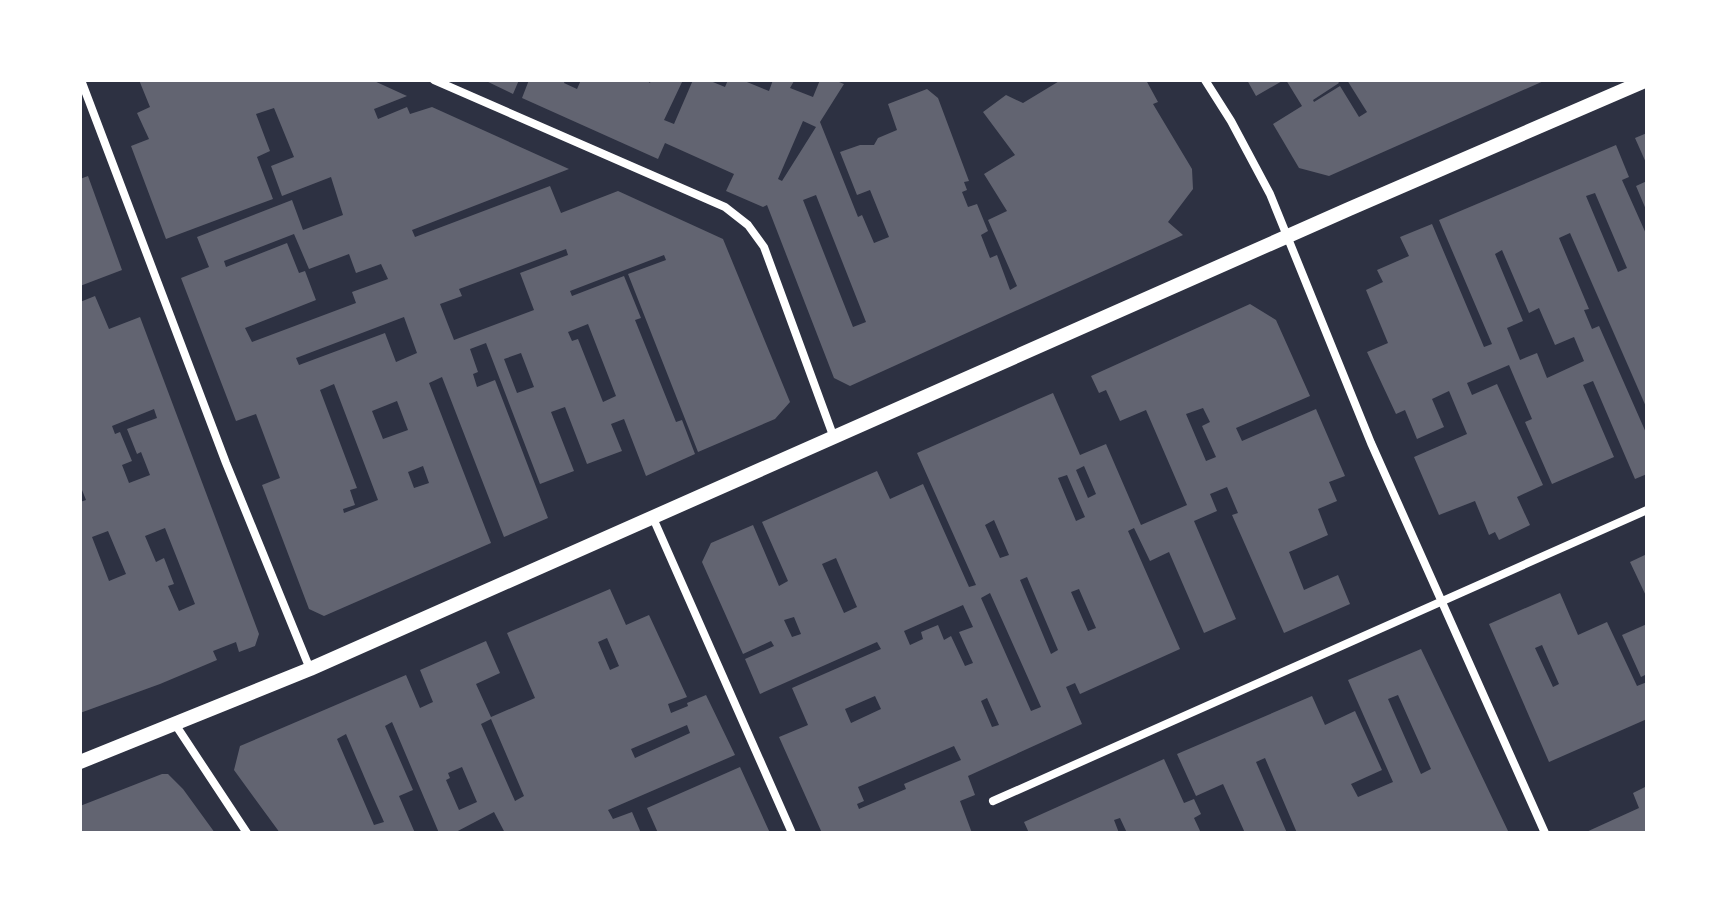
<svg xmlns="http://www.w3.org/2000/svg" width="1727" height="913" font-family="'Source Serif 4',serif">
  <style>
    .building { fill: #626471; fill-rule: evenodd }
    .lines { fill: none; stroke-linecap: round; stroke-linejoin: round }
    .minor { stroke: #fff; stroke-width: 8 }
    .tertiary { stroke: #fff; stroke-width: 14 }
  </style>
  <rect width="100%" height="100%" fill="#2d3142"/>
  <!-- building -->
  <path class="building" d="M139,80H372L407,96L374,109L378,119L407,107L410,114L432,107L569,169L412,230L415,237L550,186L561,213L618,191L723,239L790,402L775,419L698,452L628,274L666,260L664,255L570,291L572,296L624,276L641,318L635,320L676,422L682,420L695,454L646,476L624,419L611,424L622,451L587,464L565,407L551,412L574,471L540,484L486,343L470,349L478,372L473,374L477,387L495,380L548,518L504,537L442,377L429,383L491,543L324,616L309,609L262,485L280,478L256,414L236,421L181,278L209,267L197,237L292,200L303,230L343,215L331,177L282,196L271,166L294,157L274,108L256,114L270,151L257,157L273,199L166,239L131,146L149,139L137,113L150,107ZM294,234L309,269L349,254L356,273L381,264L388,279L352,292L356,303L252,342L245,328L316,300L305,271L299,273L287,243L226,267L224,261ZM566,249L568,255L520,273L534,310L454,340L440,304L462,296L459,289ZM404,317L417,353L396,362L385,333L299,365L296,358ZM588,324L616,396L603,402L578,339L572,341L568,332ZM521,353L534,387L517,393L504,359ZM334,384L378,500L344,513L343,509L355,505L350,490L357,488L320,390ZM397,401L408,430L383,439L372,411ZM423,466L429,483L414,488L408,472Z
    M484,80H519L513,94Z
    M529,80H565L564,83L577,89L581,80H646L650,83L651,80H683L664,120L674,124L693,80H708L725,87L728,80H742L769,91L773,80H792L794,81L790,88L813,97L820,80H834L844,84L820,122L858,217L862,215L874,243L889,237L870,190L857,195L840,152L860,145H874L878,138L897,130L888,104L927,89L938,98L969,181L964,182L967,190L962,192L968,207L977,204L988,231L981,235L990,258L997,255L1010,290L1017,286L988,220L1007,211L984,174L1015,155L983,112L1006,95L1023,103L1061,80H1146L1158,102L1153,104L1192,169L1193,189L1168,222L1183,235L850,386L834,378L767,205L763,207L726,191L734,174L665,143L658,159L522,98ZM803,121L816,127L782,181L778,179ZM816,195L866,322L853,327L803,200Z
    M1247,80H1284L1256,96Z
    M1286,80H1337L1339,83L1313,100L1314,102L1340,86L1359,117L1367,112L1347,80H1546L1329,176L1299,168L1273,124L1302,106Z
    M1647,133V165L1635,138Z
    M1616,145L1629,177L1622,180L1647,236V409L1570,233L1559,238L1589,309L1584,310L1592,329L1599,326L1647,435V474L1635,479L1593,381L1583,385L1614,457L1552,484L1525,422L1532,419L1509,365L1467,383L1472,395L1497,384L1543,485L1517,497L1530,525L1499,540L1495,532L1489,535L1475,501L1439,515L1414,457L1467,434L1449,391L1432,399L1444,427L1417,439L1405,410L1396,414L1367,352L1388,343L1366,290L1383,282L1377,270L1409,256L1400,237L1432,224L1484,347L1492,344L1439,220ZM1595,193L1627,268L1618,272L1586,196ZM1502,250L1529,313L1539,308L1555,345L1574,337L1584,361L1547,378L1537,353L1520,360L1507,328L1523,321L1495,254Z
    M88,176L122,270L80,286V179Z
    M1647,181V212L1636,186Z
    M95,296L109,329L140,317L259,634L255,646L239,652L236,642L213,651L217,660L160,684L80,713V502L86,500L80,485V302ZM154,409L157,418L127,429L137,454L141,452L150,475L129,483L122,465L132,461L120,432L115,434L112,426ZM165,528L195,604L179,611L168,586L174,584L164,558L156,562L145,536ZM108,531L126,574L109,581L92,537Z
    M1250,304L1276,320L1310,396L1236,428L1242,441L1316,409L1345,476L1329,482L1337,501L1318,509L1328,535L1289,552L1304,590L1338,575L1350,604L1284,633L1232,515L1238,513L1227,487L1210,494L1217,511L1194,521L1236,619L1204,633L1169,552L1150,561L1134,528L1128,531L1180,649L1080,694L1075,683L1066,687L1082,724L968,776L975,795L960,801L972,833H822L779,737L808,725L792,688L881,649L877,642L760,694L745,659L774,646L771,641L743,654L702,562L711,543L753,525L779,586L788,581L762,522L877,471L890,499L923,484L969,587L976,585L917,453L1053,393L1080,455L1106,444L1141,525L1187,505L1146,410L1120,421L1106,390L1099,393L1091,376ZM1203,408L1210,422L1202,426L1216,457L1206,461L1186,414ZM1084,466L1096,494L1088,498L1076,470ZM1067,475L1085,517L1076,521L1058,478ZM994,520L1009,555L1000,558L985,525ZM836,558L857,607L844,613L822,564ZM1027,577L1058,650L1051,654L1020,580ZM1079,589L1096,628L1088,631L1071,592ZM990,593L1041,707L1031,711L981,598ZM963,605L973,627L959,632L973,663L965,666L951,636L944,640L938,625L921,632L923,639L910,645L904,631ZM794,617L801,634L792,637L784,620ZM875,696L881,709L851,723L845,709ZM987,698L999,725L992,727L981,701ZM954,746L961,760L904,784L906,789L859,809L857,804L864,801L858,787Z
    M1647,554V598L1630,562Z
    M610,589L626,625L649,615L687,697L668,704L671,713L688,706L687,703L706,695L735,755L608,810L613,819L632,812L641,833H505L494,812L454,833H439L392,722L385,726L413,790L399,796L415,833H280L234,770L240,746L406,675L420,708L433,702L420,670L486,641L500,673L476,684L491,717L535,698L507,633ZM607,638L619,666L610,670L598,642ZM491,719L524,796L515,801L481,724ZM687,725L690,733L635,758L631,749ZM346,734L369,788L384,822L374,825L337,739ZM462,767L477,802L459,810L446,780L450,778L448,773Z
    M1560,593L1578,635L1607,622L1637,686L1647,682V719L1549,762L1489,624ZM1542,645L1559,684L1553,687L1535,648Z
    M1647,624V674L1641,677L1622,635Z
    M1421,649L1509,833H1297L1265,758L1256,762L1287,833H1245L1223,784L1196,796L1177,754L1312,696L1325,725L1355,711L1382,770L1351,784L1358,797L1393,782L1348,680ZM1398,695L1431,769L1421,774L1388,699Z
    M1164,759L1184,803L1194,799L1201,814L1194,818L1201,833H1127L1120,818L1114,820L1119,833H1029L1024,822Z
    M740,767L770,833H658L647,808Z
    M162,774H168L183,789L215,833H81L80,806Z
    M1647,786V833H1584L1639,808L1633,793Z"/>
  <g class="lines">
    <!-- minor -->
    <path class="minor" d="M81,80L226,463L310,669
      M434,80L725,207L748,225L764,247L834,438
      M1205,80L1231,121L1270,194L1371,443L1545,833
      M653,518L792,833
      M175,724L247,833
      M993,801L1647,510"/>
    <!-- tertiary -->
    <path class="tertiary" d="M80,762L310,669L1349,209L1647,80"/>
  </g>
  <!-- border -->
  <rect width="1727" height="913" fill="none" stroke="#ffffff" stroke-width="164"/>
</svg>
